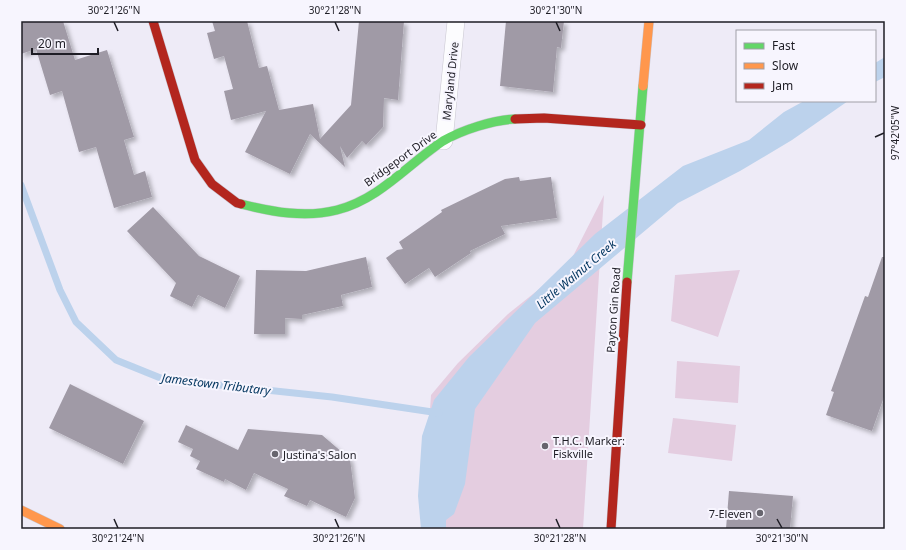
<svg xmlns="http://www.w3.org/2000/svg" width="906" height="550" font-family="'Noto Sans',sans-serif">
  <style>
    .green { fill: #e4cde0 }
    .water { fill: #bcd2ec }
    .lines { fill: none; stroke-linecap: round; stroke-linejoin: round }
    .stream { stroke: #bcd2ec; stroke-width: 7 }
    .building { fill: #a09aa6; filter: url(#shadow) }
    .street-casing { stroke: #c9c7d1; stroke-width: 18 }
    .fast-casing { stroke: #c9c7d1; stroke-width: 10 }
    .slow-casing { stroke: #c9c7d1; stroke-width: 10 }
    .jam-casing { stroke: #c9c7d1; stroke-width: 10 }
    .street { stroke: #fcfcfe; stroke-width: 17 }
    .fast { stroke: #63d668; stroke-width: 9 }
    .slow { stroke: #ff974d; stroke-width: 9 }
    .jam { stroke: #b3261e; stroke-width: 9 }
    .ticks { fill: none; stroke: #1e1d25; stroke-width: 1.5 }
    .poi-dot { fill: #67656e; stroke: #f7f5fe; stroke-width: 1.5 }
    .labels { text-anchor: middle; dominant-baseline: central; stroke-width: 4; stroke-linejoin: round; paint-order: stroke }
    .street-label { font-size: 11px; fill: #1e1d25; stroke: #f7f5fe }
    .poi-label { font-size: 11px; fill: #1e1d25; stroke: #f7f5fe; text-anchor: start }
    .water-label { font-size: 12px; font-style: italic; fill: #063861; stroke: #f7f5fe }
    .neatline { fill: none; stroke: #1e1d25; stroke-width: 1.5 }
    .ticks-label { font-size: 10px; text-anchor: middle; fill: #1e1d25 }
  </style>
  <defs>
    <filter id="shadow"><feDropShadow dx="3.5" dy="3.5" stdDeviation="2" flood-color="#0004"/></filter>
  </defs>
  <rect width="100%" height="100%" fill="#eeebf7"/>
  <!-- green -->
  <path class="green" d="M604,195L583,529H422L431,395L458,363L508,314L568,266Z
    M740,270L718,337L671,321L675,275Z
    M677,361L740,366L738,403L675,398Z
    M673,418L736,425L732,461L668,453Z"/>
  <!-- water -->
  <path class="water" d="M885,57V77L875,82V63Z
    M804,101H848L792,140L740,171L678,203L535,323L475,409L465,484L454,514L446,520V529H421L418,496L422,436L434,400L469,357L595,234L683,166L749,140L784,112Z"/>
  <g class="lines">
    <!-- stream -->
    <path class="stream" d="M21,185L60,290L76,322L116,360L163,379L332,397L439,413"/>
  </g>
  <!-- building -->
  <path class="building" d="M21,21H63L75,60L107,50L134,137L124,140L134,175L145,171L152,197L114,208L96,147L79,152L62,91L50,95L36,49L21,54Z
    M212,21H247L259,68L267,66L279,110L313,104L320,139L351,105L359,21H404L398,100L384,98L383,127L366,145L362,141L347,158L340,146L345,167L310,134L290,174L245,152L266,111L231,120L224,91L233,89L224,56L214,59L207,33L215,31Z
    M506,21H564L561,48L557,47L553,92L500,86Z
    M519,177L520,181L551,177L557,218L501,226L505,234L470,251L471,253L435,277L429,268L405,284L386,258L397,250L403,249L399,242L442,212L441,210L505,179Z
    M153,207L199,256L240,276L225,308L198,295L192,307L170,296L176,283L127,231Z
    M366,257L372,287L341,295L343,306L302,315V319L285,318V334H254L256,270L306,271Z
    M882,257H885V394L872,431L826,415L834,392L831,391L840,366L865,296L868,297Z
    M70,384L144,421L123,464L49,428Z
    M186,425L238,450L248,429L322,435L350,459L355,498L346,517L310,500L307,506L284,496L288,489L254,473L246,490L225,479L224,482L196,469L200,461L190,456L193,449L178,442Z
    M729,491L793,496L790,529H726Z"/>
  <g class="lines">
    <defs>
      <path id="street" d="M444,141L456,21"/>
      <path id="fast" d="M241,204C273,212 305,218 337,210C380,199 408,164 443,141C462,130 493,120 515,119
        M627,282L643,86"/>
      <path id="slow" d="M643,86L649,21
        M21,510L60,529"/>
      <path id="jam" d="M153,21L195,160L212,184L237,203L241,204
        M515,119L544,118L641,125
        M611,529L627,282"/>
    </defs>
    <!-- street casing -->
    <use href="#street" class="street-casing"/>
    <!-- fast casing -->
    <use href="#fast" class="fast-casing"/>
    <!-- slow casing -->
    <use href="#slow" class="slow-casing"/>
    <!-- jam casing -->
    <use href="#jam" class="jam-casing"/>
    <!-- street -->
    <use href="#street" class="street"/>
    <!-- fast -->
    <use href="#fast" class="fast"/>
    <!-- slow -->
    <use href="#slow" class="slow"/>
    <!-- jam -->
    <use href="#jam" class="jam"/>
  </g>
  <!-- ticks -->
  <path class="ticks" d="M114,22L118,31M335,22L339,31M556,22L560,31M875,137L884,133M114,519L118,528M335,519L339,528M556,519L560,528M777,519L782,528"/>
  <!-- markers -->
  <g class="poi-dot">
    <circle cx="545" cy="446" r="4"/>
    <circle cx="275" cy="454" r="4"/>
    <circle cx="760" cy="513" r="4"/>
  </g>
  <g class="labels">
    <!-- street labels -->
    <g class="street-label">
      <text transform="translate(450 81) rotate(-84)">Maryland Drive</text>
      <text transform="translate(400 158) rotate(-36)">Bridgeport Drive</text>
      <text transform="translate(613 310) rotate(-86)">Payton Gin Road</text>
    </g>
    <!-- poi labels -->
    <g class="poi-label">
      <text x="553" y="440">T.H.C. Marker:<tspan x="553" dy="13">Fiskville</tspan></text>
      <text x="283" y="454">Justina's Salon</text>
      <text x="752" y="513" text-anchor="end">7-Eleven</text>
    </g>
    <!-- water labels -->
    <g class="water-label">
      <text transform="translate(576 274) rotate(-40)">Little Walnut Creek</text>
      <text transform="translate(216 384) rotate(7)">Jamestown Tributary</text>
    </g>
  </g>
  <!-- border -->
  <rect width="906" height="550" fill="none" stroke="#f7f5fe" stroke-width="44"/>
  <!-- legend -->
  <rect x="736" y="30" width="140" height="72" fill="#f7f5fe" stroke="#a09fa7"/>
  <rect x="744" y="43" width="20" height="6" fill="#63d668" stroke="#a09fa7"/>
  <text x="772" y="50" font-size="12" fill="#1e1d25">Fast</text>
  <rect x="744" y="63" width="20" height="6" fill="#ff974d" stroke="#a09fa7"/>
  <text x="772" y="70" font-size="12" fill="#1e1d25">Slow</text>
  <rect x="744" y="83" width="20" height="6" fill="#b3261e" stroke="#a09fa7"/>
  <text x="772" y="90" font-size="12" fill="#1e1d25">Jam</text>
  <!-- scale -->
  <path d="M32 48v6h66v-6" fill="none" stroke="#1e1d25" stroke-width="2"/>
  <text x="38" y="48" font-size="12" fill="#1e1d25" stroke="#f7f5fe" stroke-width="3" paint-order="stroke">20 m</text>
  <rect x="22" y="22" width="862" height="506" class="neatline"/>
  <g class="ticks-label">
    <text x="114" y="14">30°21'26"N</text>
    <text x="335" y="14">30°21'28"N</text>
    <text x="556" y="14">30°21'30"N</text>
    <text transform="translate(895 133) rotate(-90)" y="4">97°42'05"W</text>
    <text x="118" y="542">30°21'24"N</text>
    <text x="339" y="542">30°21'26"N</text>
    <text x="560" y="542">30°21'28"N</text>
    <text x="782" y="542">30°21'30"N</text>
  </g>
</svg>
